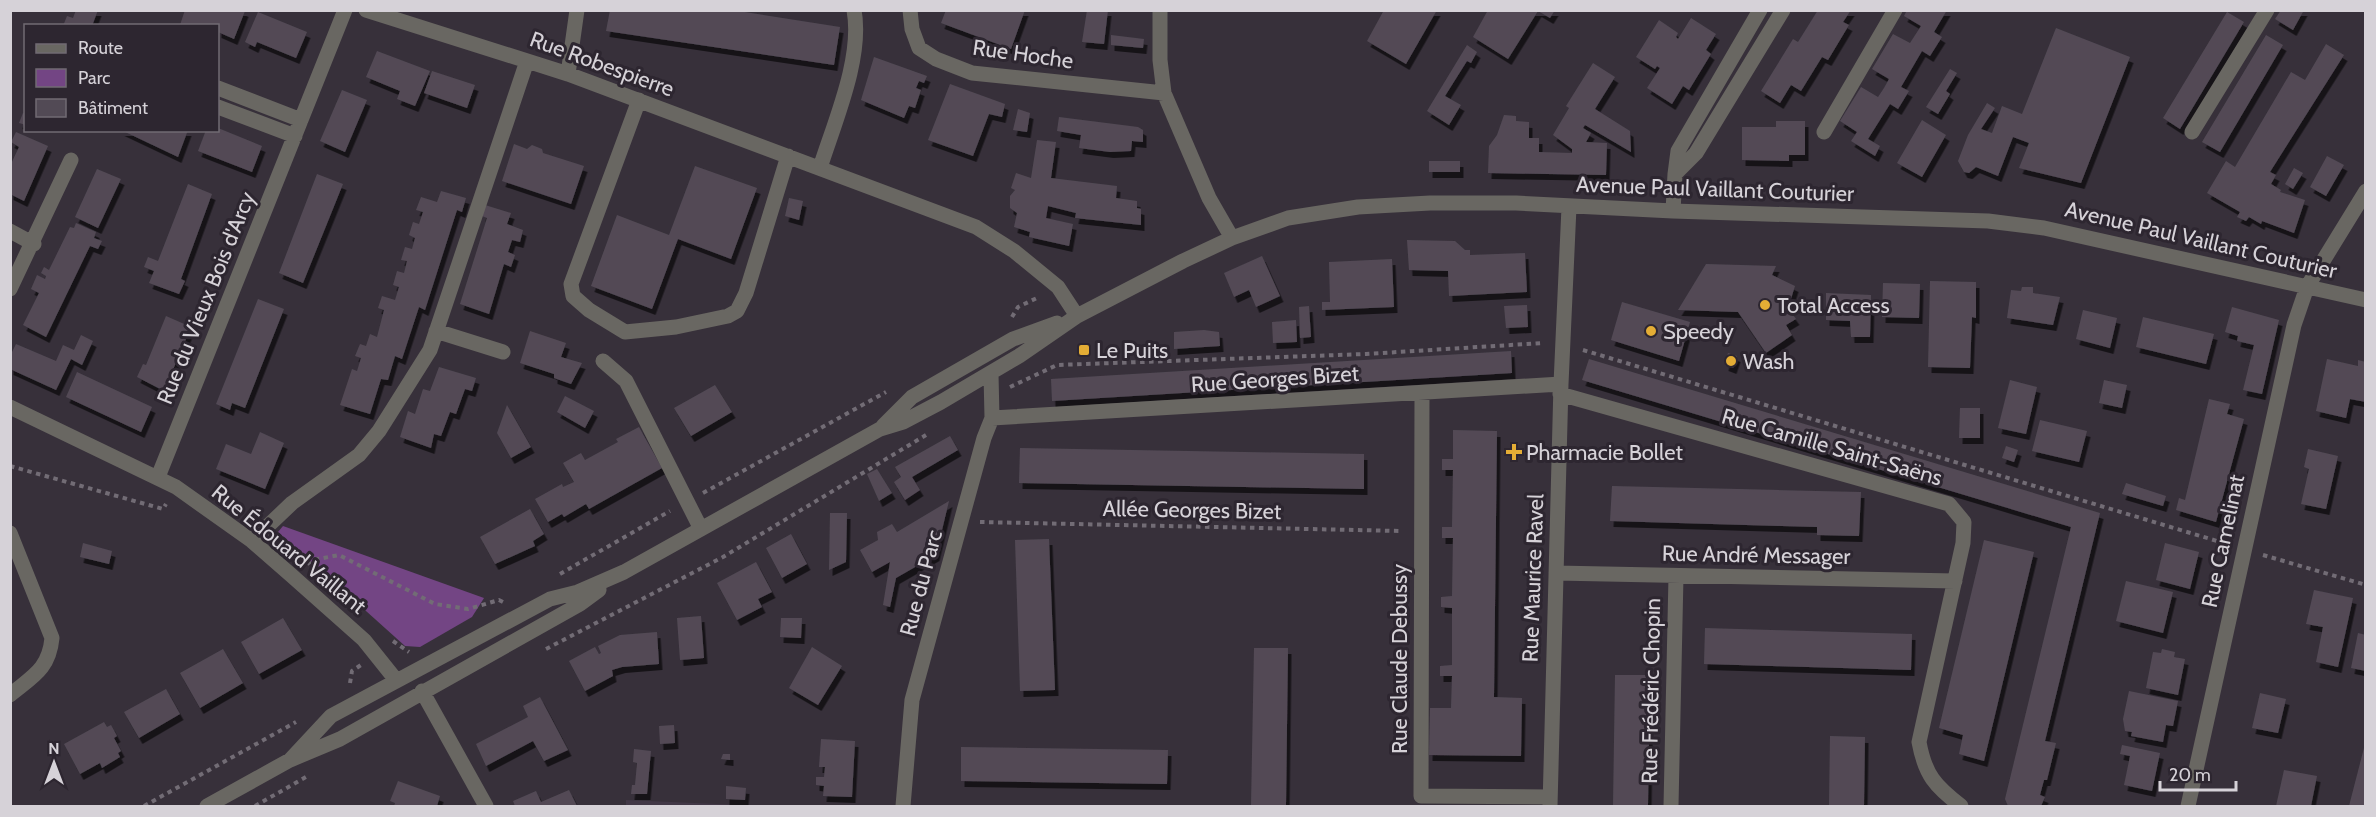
<svg xmlns="http://www.w3.org/2000/svg" width="2376" height="817" font-family="Cabin,sans-serif">
  <style>
    .built { fill: #423847 }
    .green { fill: #734584 }
    .building { fill: #524a55; filter: url(#shadow) }
    .lines { fill: none; stroke-linecap: round; stroke-linejoin: round }
    .path { stroke: #726c75; stroke-width: 4; stroke-dasharray: 4.5 4.5; stroke-linecap: butt }
    .minor { stroke: #696762; stroke-width: 15 }
    .poi-dot { fill: #e4ad35; stroke: #2d2630; stroke-width: 2 }
    .labels { text-anchor: middle; dominant-baseline: central; stroke-width: 6; stroke-linejoin: round; paint-order: stroke }
    .street-label { font-size: 22px; fill: #d6d2d8; stroke: #2d2630 }
    .poi-label { font-size: 22px; fill: #d6d2d8; stroke: #2d2630; text-anchor: start }
  </style>
  <defs>
    <filter id="shadow"><feDropShadow dx="3.5" dy="6" stdDeviation="0" flood-color="#0009"/></filter>
  </defs>
  <rect width="100%" height="100%" fill="#37303a"/>
  <!-- built -->
  <path class="built" d="M626,800L763,806H626Z"/>
  <!-- green -->
  <path class="green" d="M283,526L484,598L472,617L420,647L405,646L278,532Z"/>
  <!-- building -->
  <path class="building" d="M76,10H98L92,26H63L67,16L73,18Z
    M185,10H243L245,11L234,39L218,32V26L180,25Z
    M610,10H732L840,27L834,65L606,31Z
    M946,10H1025L1011,49L941,23Z
    M1087,10H1108L1104,44L1082,42Z
    M1384,10H1437L1406,64L1367,41Z
    M1488,10H1555L1550,18L1538,11L1508,59L1473,37Z
    M1818,10H1851L1843,22L1849,25L1828,60L1822,57L1801,91L1791,85L1780,103L1761,91L1793,39L1798,42Z
    M1907,10H1947L1934,32L1942,37L1930,56L1922,51L1901,87L1909,91L1898,109L1890,104L1868,139L1880,146L1875,156L1851,141L1857,132L1840,121L1861,87L1878,97L1884,88L1889,79L1872,69L1893,34L1910,43L1921,26L1904,16Z
    M2281,10H2304L2293,30L2275,19Z
    M258,12L307,32L296,58L257,42L255,47L245,42Z
    M2227,12L2244,22L2180,129L2163,118Z
    M1691,18L1716,34L1706,50L1711,54L1689,90L1683,86L1672,104L1647,88L1660,68L1657,66L1655,69L1636,57L1659,20L1678,33L1676,37L1678,39Z
    M2056,28L2130,57L2081,183L2019,168L2029,143L2013,137L1998,176L1976,167L1969,173L1964,172L1958,161L1968,135L1987,103L1995,108L1981,129L1992,133L2002,106L2022,114Z
    M1111,35L1144,39L1143,48L1111,45Z
    M2266,35L2283,45L2220,152L2202,142Z
    M2326,44L2344,55L2270,172L2276,175L2271,184L2281,190L2280,192L2305,200L2294,233L2262,221L2261,224L2249,217L2246,221L2237,217L2240,212L2207,193L2226,161L2235,167L2291,72L2305,80Z
    M1467,45L1477,52L1471,63L1467,61L1445,96L1461,105L1449,125L1427,111Z
    M377,51L430,71L415,106L397,99L400,91L366,77Z
    M874,57L927,76L924,83L919,81L916,88L921,90L915,108L909,106L904,118L861,100Z
    M1593,63L1615,77L1595,109L1630,131L1631,152L1585,125L1583,128L1591,133L1586,142L1607,143L1606,175L1488,173L1489,146L1497,135L1504,115L1516,116V121L1529,122V138H1539V152L1572,153V149L1553,135L1569,108L1566,106Z
    M1950,69L1957,73L1946,91L1950,94L1938,114L1926,107Z
    M432,71L475,85L467,108L424,93Z
    M950,84L1005,104L1002,117L989,114L973,156L928,140Z
    M342,90L367,100L345,152L320,141Z
    M1018,109L1030,113L1027,132L1013,130Z
    M23,113L26,114V125L19,123Z
    M1059,117L1138,127L1143,130V142L1132,141L1131,151L1110,152L1079,148L1081,135L1057,131Z
    M1922,120L1946,135L1922,177L1897,163Z
    M1776,121H1805V155H1789V161L1742,160V127H1776Z
    M218,128L262,146L252,172L198,151L206,130H218Z
    M121,130H188L178,157Z
    M16,132L48,146L24,201L10,194V166L19,147L11,142Z
    M1037,140L1056,142L1051,178L1117,186L1116,198L1137,201V208L1141,209V225L1075,218L1076,213L1048,206L1046,218L1073,224L1069,246L1029,237L1030,232L1014,227L1017,213L1010,208V196L1015,190L1011,188L1016,173L1031,178Z
    M514,144L527,149L532,145L542,149L543,153L584,166L571,204L502,181Z
    M2327,156L2344,165L2326,196L2310,187Z
    M1429,161H1460V172H1429Z
    M695,166L757,188L731,259L678,239L652,309L591,286L617,215L669,235Z
    M2294,168L2303,173L2293,189L2285,184Z
    M97,169L121,179L98,228L75,217Z
    M317,174L343,184L303,283L279,273Z
    M188,184L212,194L181,279L185,281L179,294L149,283L154,271L144,267L148,257L158,261Z
    M441,191L466,198L462,212L457,210L425,310L419,307L402,359L395,356L388,380L381,379L370,414L340,405L352,369L357,371L361,358L355,356L360,344L366,346L370,334L377,337L384,310L378,308L382,296L395,300L399,287L393,285L397,271L404,273L407,261L401,260L405,247L412,249L415,238L409,235L413,222L419,224L423,212L416,210L421,197L437,202Z
    M789,198L803,201L799,220L785,216Z
    M485,205L511,213L507,224L523,230L520,242L512,240L508,252L515,255L511,267L504,264L489,314L460,304L487,218L482,216Z
    M76,223L96,232L94,238L102,241L98,249L90,246L46,337L23,325L39,293L31,289L37,275L45,279L46,276L41,273L44,267L49,270L70,227L74,228Z
    M1407,240L1455,241L1465,250H1470V255L1525,253L1527,292L1449,296L1448,271L1409,270Z
    M1262,256L1280,296L1256,307L1249,290L1234,297L1224,273Z
    M1392,259L1394,307L1322,310V302H1330L1329,262Z
    M1706,264L1776,266L1772,275L1795,286L1788,308L1796,319L1786,325L1792,335L1766,353L1738,312L1678,310Z
    M1930,281L1976,282V318L1972,317L1970,368L1928,367Z
    M1883,283L1920,284L1919,318L1882,317Z
    M2022,287H2033V293L2060,297L2053,325L2007,318L2011,290L2021,291Z
    M1826,293L1871,295L1870,337H1851L1850,321L1826,320Z
    M258,299L284,309L245,408L232,403L230,410L216,404Z
    M1622,302L1690,322L1679,361L1611,340Z
    M1527,305L1528,327L1506,328L1504,306Z
    M1309,306L1311,337L1300,338L1299,307Z
    M2232,307L2279,320L2262,394L2243,390L2254,345L2237,341L2238,336L2225,332Z
    M2083,310L2117,318L2110,348L2076,339Z
    M166,316L191,327L164,391L137,377L143,364L146,365Z
    M2143,317L2214,334L2206,364L2136,347Z
    M1296,320L1297,342L1273,343L1272,322Z
    M1204,330L1219,332L1220,346L1174,349V332Z
    M530,331L566,343L561,357L582,363L571,384L554,378V374L520,363Z
    M81,335L93,341L82,365L71,359L56,390L10,369V356L16,344L56,361L63,345L74,350Z
    M1511,351L1512,373L1052,401L1051,379Z
    M1728,353L1737,356L1733,368L1725,365Z
    M1589,359L2100,513L2045,741L2056,743L2047,780H2044L2040,795L2045,797L2041,806H2008L2005,799L2071,527L1582,380Z
    M2327,359L2358,366V360L2366,362V402L2350,399L2346,418L2316,411Z
    M439,367L476,378L472,391L465,389L456,414L450,412L441,436L434,434L431,448L400,437L408,411L415,414L423,389L430,391Z
    M77,372L152,407L141,432L66,397Z
    M2010,380L2037,387L2026,434L1998,428Z
    M2104,380L2127,385L2122,408L2099,403Z
    M715,385L732,412L691,436L674,408Z
    M565,396L594,411L585,428L557,412Z
    M2209,399L2230,404L2227,414L2244,419L2216,522L2176,510L2179,498L2185,500Z
    M507,405L531,447L511,458L497,433Z
    M1960,408H1980V438H1959Z
    M2040,420L2087,431L2079,462L2032,451Z
    M639,427L662,468L589,509L586,504L564,517L562,514L548,522L535,499L562,484L563,487L574,482L563,463L581,453L585,460L618,442L616,439Z
    M1453,430L1497,431L1494,697L1522,698L1521,756L1429,755L1430,708H1451L1452,676H1440V666L1452,665V608L1441,607V597L1452,596L1453,538H1442V527H1452L1453,470H1442V459H1453Z
    M260,432L284,443L265,489L216,469L226,444L251,454Z
    M950,436L958,450L912,477L920,490L905,500L894,482L901,477L895,467Z
    M2006,446L2018,450L2014,462L2002,458Z
    M1020,448L1364,454V489L1019,483Z
    M2308,449L2338,456L2326,509L2301,504L2309,469L2304,467Z
    M877,469L892,493L879,501L867,474Z
    M2126,483L2166,496L2163,506L2122,494Z
    M1612,486L1861,492L1859,536L1817,535V527L1610,521Z
    M949,501L936,555L896,578L890,607L883,605L890,562L872,572L860,550L878,540L877,532L892,524L897,532Z
    M530,509L544,534L533,541L535,546L495,564L480,537Z
    M830,513H847L846,562L829,570Z
    M791,534L807,564L782,578L766,548Z
    M1049,539L1055,690L1020,691L1015,540Z
    M1984,540L2034,552L1984,761L1959,754L1963,735L1939,728Z
    M83,543L112,551L109,564L80,557Z
    M2165,543L2199,552L2190,589L2156,580Z
    M756,562L772,592L758,599L762,607L737,620L717,583Z
    M2126,581L2173,592L2163,633L2116,621Z
    M2314,590L2353,598L2338,667L2316,662L2323,627L2306,624Z
    M701,616L704,658L680,660L677,618Z
    M283,618L302,650L259,674L241,642Z
    M781,618H802L801,638L780,637Z
    M1705,628L1912,634L1911,670L1704,664Z
    M657,632L659,664L622,667L612,670L613,676L585,691L569,661L595,647L599,654L601,653L598,646L620,635Z
    M2358,633L2366,635V671L2351,668Z
    M812,647L842,666L818,705L789,688Z
    M1254,648H1288L1286,806H1251Z
    M223,649L243,683L200,708L180,673Z
    M2162,649L2175,652L2174,657L2185,659L2178,695L2146,688L2153,652L2161,653Z
    M1615,675H1650L1648,806H1613Z
    M166,689L180,714L139,738L124,712Z
    M2129,691L2178,701L2173,726L2166,725L2163,742L2131,736L2132,732L2125,731L2123,719Z
    M2260,693L2286,699L2278,733L2252,728Z
    M540,697L568,750L544,761L533,741L486,766L476,744L528,717L523,706Z
    M104,722L107,727L111,725L117,736L114,738L121,751L118,753L120,757L102,768L100,763L80,774L64,744Z
    M674,725L675,743L660,744L659,726Z
    M1830,736L1865,737L1864,806H1829Z
    M821,739L855,741L852,797L823,796L824,786L816,785V777H824L825,767H819Z
    M2365,744L2366,806H2349Z
    M2122,745L2160,753L2152,791L2124,785L2130,756L2120,754Z
    M961,747L1168,750L1167,784L961,781Z
    M634,749L651,751L647,794H631L632,785H635L637,763L633,762Z
    M723,754H730V760L721,759Z
    M2284,770L2317,776L2311,806H2276Z
    M398,781L440,796L437,806H394L395,803L390,801Z
    M726,786L746,788L745,800L726,799Z
    M569,790L577,806H515L513,801L536,791L541,802Z"/>
  <g class="lines">
    <!-- path -->
    <path class="path" d="M1012,317L1018,307L1039,297
      M1583,350L2227,544
      M1010,387L1057,365L1366,354L1543,343
      M10,466L163,509L166,504
      M703,493L886,392
      M980,522L1402,531
      M2263,555L2366,585
      M307,564L313,560L339,555L435,604L468,609L499,600L503,602
      M560,574L670,511
      M393,641L409,652
      M546,649L723,557L926,435
      M350,683L352,671L361,665
      M144,806L296,722
      M255,806L306,777"/>
    <!-- minor -->
    <path class="minor" d="M366,10L568,74L976,227L1014,251L1058,287L1077,316
      M910,10L912,29L919,48L936,59L972,73L1164,93
      M1160,10V60L1164,93L1209,198L1232,238
      M568,74L577,10
      M218,88L301,120
      M639,100L571,284L573,296L589,310L625,332L676,327L728,316L737,311L746,293L788,156
      M218,107L295,136
      M1824,132L1895,10
      M2192,132L2267,10
      M820,168C834,123 863,58 854,10
      M1675,174L1678,151L1760,10
      M1673,211L1675,174L1696,153L1783,10
      M10,231L34,244
      M10,289L71,160
      M436,331L503,352
      M603,361L626,381L701,529
      M1422,393L1421,796L1550,797
      M1560,394L1949,504L1964,522L1963,543L1919,742C1925,775 1935,786 1961,806
      M10,407L176,487L252,541L291,575L364,640L396,680
      M992,418L1561,384
      M883,426L912,397L1013,339L1057,323
      M158,477L345,10
      M10,533L52,638C49,669 33,676 10,695
      M252,541L292,503L359,455L379,431L430,350L527,61
      M1556,573L1955,581
      M422,691L486,806
      M290,760L331,716L550,599L578,592L624,572L880,429L903,422L941,402L1019,356L1077,316L1183,261L1232,238L1288,218L1358,207L1430,203H1516L1673,211L1988,221L2044,228L2366,300
      M207,806L290,760L340,739L580,604L599,590
      M903,806L912,700L984,438L992,418L991,374
      M1550,806L1561,384L1569,207
      M1671,806L1676,576
      M2188,806L2294,325L2307,287L2366,191"/>
  </g>
  <!-- markers -->
  <g class="poi-dot">
    <circle cx="1765" cy="305" r="6"/>
    <circle cx="1651" cy="331" r="6"/>
    <rect x="1078" y="344" width="12" height="12" rx="3"/>
    <circle cx="1731" cy="361" r="6"/>
    <path d="M1511 443h6v6h6v6h-6v6h-6v-6h-6v-6h6z"/>
  </g>
  <g class="labels">
    <!-- street labels -->
    <g class="street-label">
      <text transform="translate(1023 54) rotate(8)">Rue Hoche</text>
      <text transform="translate(602 64) rotate(20)">Rue Robespierre</text>
      <text transform="translate(1715 189) rotate(2)">Avenue Paul Vaillant Couturier</text>
      <text transform="translate(2201 240) rotate(13)">Avenue Paul Vaillant Couturier</text>
      <text transform="translate(206 298) rotate(-68)">Rue du Vieux Bois d'Arcy</text>
      <text transform="translate(1275 379) rotate(-4)">Rue Georges Bizet</text>
      <text transform="translate(1832 447) rotate(16)">Rue Camille Saint-Saëns</text>
      <text transform="translate(1192 510) rotate(1)">Allée Georges Bizet</text>
      <text transform="translate(2223 541) rotate(-78)">Rue Camelinat</text>
      <text transform="translate(289 549) rotate(39)">Rue Édouard Vaillant</text>
      <text transform="translate(1756 555) rotate(1)">Rue André Messager</text>
      <text transform="translate(1533 578) rotate(-88)">Rue Maurice Ravel</text>
      <text transform="translate(921 583) rotate(-75)">Rue du Parc</text>
      <text transform="translate(1399 659) rotate(-90)">Rue Claude Debussy</text>
      <text transform="translate(1651 691) rotate(-89)">Rue Frédéric Chopin</text>
    </g>
    <!-- poi labels -->
    <g class="poi-label">
      <text x="1777" y="305">Total Access</text>
      <text x="1663" y="331">Speedy</text>
      <text x="1096" y="350">Le Puits</text>
      <text x="1743" y="361">Wash</text>
      <text x="1526" y="452">Pharmacie Bollet</text>
    </g>
  </g>
  <!-- border -->
  <rect width="2376" height="817" fill="none" stroke="#d6d2d8" stroke-width="24"/>
  <!-- legend -->
  <rect x="24" y="24" width="195" height="108" fill="#2d2630" stroke="#716b73" stroke-width="1.5"/>
  <rect x="36" y="44" width="30" height="9" fill="#696762" stroke="#716b73" stroke-width="1.5"/>
  <text x="78" y="54" font-size="18" fill="#d6d2d8">Route</text>
  <rect x="36" y="69" width="30" height="18" fill="#734584" stroke="#716b73" stroke-width="1.5"/>
  <text x="78" y="84" font-size="18" fill="#d6d2d8">Parc</text>
  <rect x="36" y="99" width="30" height="18" fill="#524a55" stroke="#716b73" stroke-width="1.5"/>
  <text x="78" y="114" font-size="18" fill="#d6d2d8">Bâtiment</text>
  <!-- north arrow -->
  <g transform="translate(54 763)" stroke="#2d2630" stroke-width="4.5" paint-order="stroke">
  <path d="M0-4.5L10 22L0 15L-10 22Z" fill="#d6d2d8"/>
  <text y="-9" font-size="16" font-weight="bold" text-anchor="middle" fill="#d6d2d8">N</text>
  </g>
  <!-- scale -->
  <path d="M2160 781v9h76v-9" fill="none" stroke="#d6d2d8" stroke-width="3"/>
  <text x="2169" y="781" font-size="18" fill="#d6d2d8" stroke="#2d2630" stroke-width="4.5" paint-order="stroke">20 m</text>
</svg>
